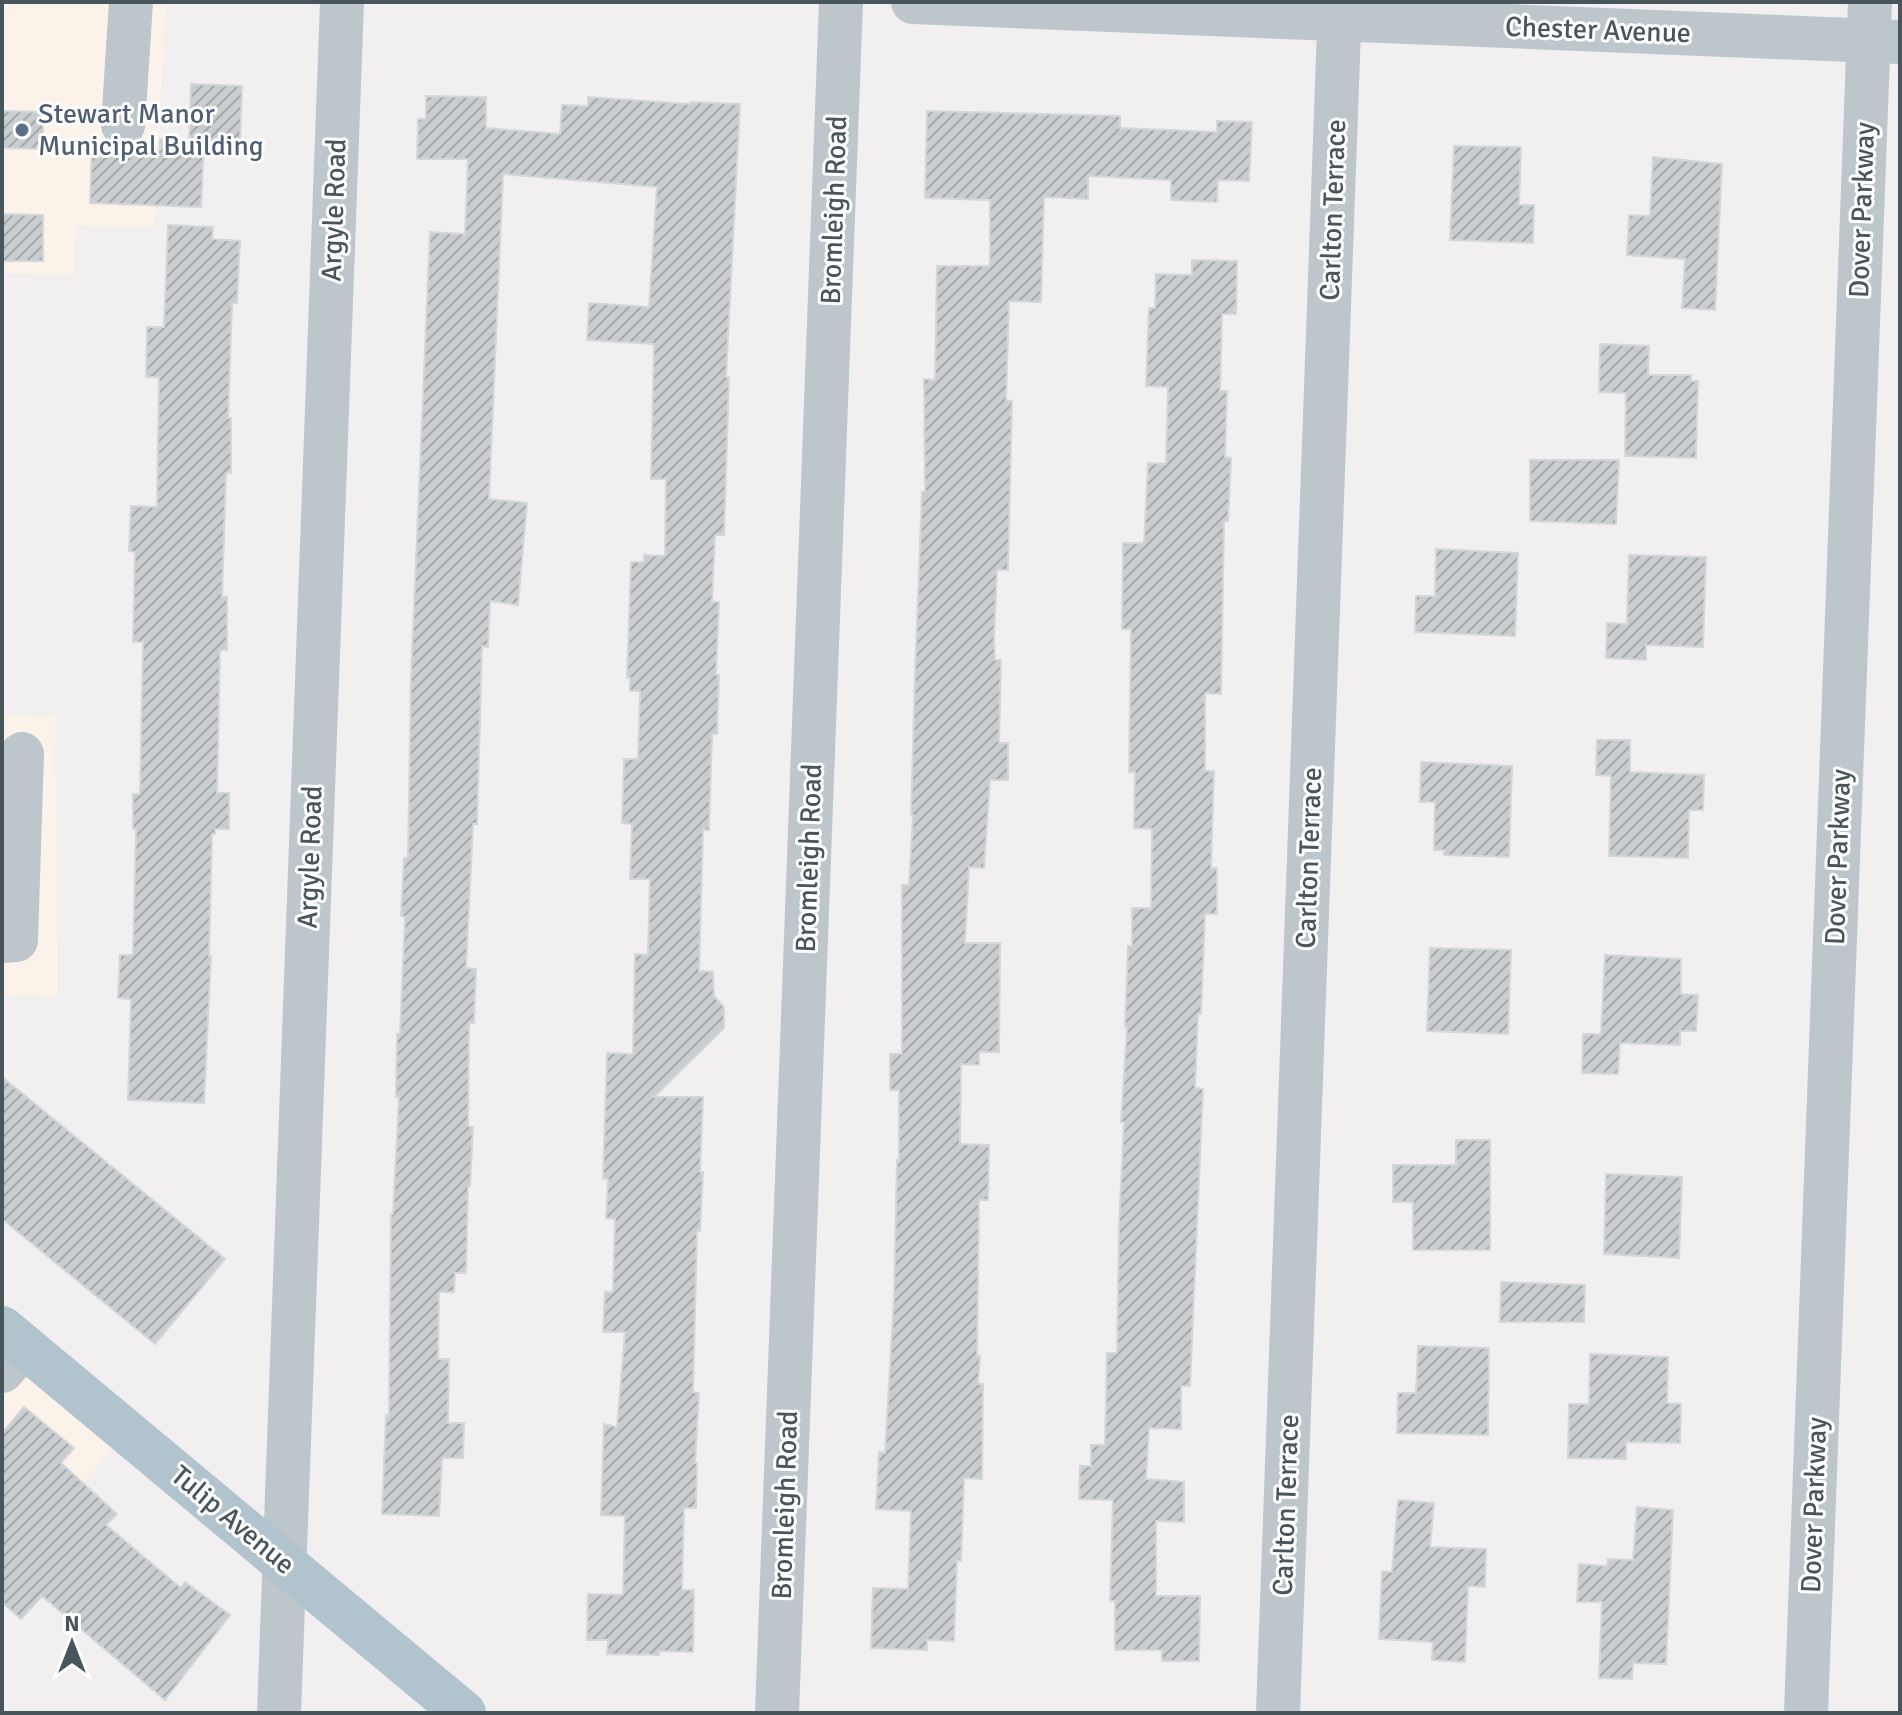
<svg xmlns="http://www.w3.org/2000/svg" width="1902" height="1715" font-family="Signika,sans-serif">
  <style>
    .commercial { fill: #fbf3ea }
    .building { fill: url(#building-hatch); stroke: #d3d7da; stroke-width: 2 }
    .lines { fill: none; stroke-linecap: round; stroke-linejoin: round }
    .minor { stroke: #bcc6cb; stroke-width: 44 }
    .major { stroke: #b1c3cc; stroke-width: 44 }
    .service-dot { fill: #5c6f8a; stroke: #fff; stroke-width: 3 }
    .labels { text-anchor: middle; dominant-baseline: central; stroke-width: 6; stroke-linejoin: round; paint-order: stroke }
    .street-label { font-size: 28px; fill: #48555b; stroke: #fff }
    .service-label { font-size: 28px; fill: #4e5e75; stroke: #fff; text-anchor: start }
  </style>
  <defs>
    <pattern id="building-hatch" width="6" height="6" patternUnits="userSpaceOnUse" patternTransform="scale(2)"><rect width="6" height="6" fill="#c9cdd0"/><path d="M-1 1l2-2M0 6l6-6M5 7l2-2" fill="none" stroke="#a5a9ac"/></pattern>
  </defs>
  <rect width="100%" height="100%" fill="#f1eff0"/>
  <!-- commercial -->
  <path class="commercial" d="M2,2H166L154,227L75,225L74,274L2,273Z
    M2,715L55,716L58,997L2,995Z
    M2,1311L133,1422L49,1524L2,1547Z"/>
  <!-- building -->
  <path class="building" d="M191,84L242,86L240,145L204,143L201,207L90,203L92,147L160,150V139L189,141Z
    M426,96L486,97V128L560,134L562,105L588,106V97L690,104L691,102L740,104L726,377H729L724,535H715L712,602H719L716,675H719L717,734H712L709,830H703L699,971L713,972L714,996L724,1007V1028L654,1097H703L700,1172H703L700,1231H697L693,1392L699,1393L695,1463H697L696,1508H684L682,1590H694L693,1652L659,1651V1655L607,1654L608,1640H587L588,1594L623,1595L625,1516L601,1515L604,1424L617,1427L625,1332H603L605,1292H613L615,1219L606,1218L608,1179H603L607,1053L633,1054L635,954L648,955L650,879H630L632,824L622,823L624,759H638L640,691H630V678H627L631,562H644V555L665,556L666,479H651L654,344L587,340L589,303L649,307L657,187L503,174L489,499L527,503L518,605L490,601L488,647L482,646L477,824H473L466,968L476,969L474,1023H469L468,1126L473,1127L470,1186H468L466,1273H455L454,1292H439L438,1359H449L448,1423H464L463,1458H442L439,1516L382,1514L386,1415L389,1416L391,1214H393L399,1097H396L397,1034H400L405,917L401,916L404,858H408L411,678L430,232L465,234L468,159H417L418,119H426Z
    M2,111L43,112V149L2,148Z
    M927,111L1120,116V128L1217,132V121L1252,122L1249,181L1218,180L1217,202L1171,200V180L1088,176V199L1044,197L1041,302L1009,301L1006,400L1012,401L1008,570H997L994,639L995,660H1001L999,743H1008V780H990L984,868L969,867L965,943H1000L999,1052H979V1065L961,1064L960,1144L989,1145L988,1200H979L977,1356H980L978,1384H983L982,1479L964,1478L961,1561H957L954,1641L927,1640V1650L871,1648L873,1588L908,1589L911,1511L876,1509L879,1452L885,1453L894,1298L897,1160H899V1090H890V1054H902V885H909L913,815H911L915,676L922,492H925L924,379L935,380L937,266H990V200L925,198Z
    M1454,146L1521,147L1519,205H1534L1533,243L1450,240Z
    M1653,157L1722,164L1715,310L1682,308L1685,259L1627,255L1629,215L1650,216Z
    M2,214L43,215V261H2Z
    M168,225L213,227L212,239L240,241L237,303H232L228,418H231V473H226L222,597H227V650H220L217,793H229V829H215V834H212L209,956H211L204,1103L128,1100L131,999L118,998L120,955H133L136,829H133V794H140L143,642H133L135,552L129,551L131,506L157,507L159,377H146L147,327H164Z
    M1192,260L1237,261L1236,314H1222L1220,391H1227L1225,457L1231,458L1228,521H1224L1221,694L1205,693V771H1214L1211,868H1217V914H1205L1201,1014H1198L1195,1088L1203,1089L1190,1386H1181V1429L1149,1428L1146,1479L1184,1482V1522L1156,1521V1596H1200L1199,1661H1162V1650H1115V1601H1110L1113,1500L1079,1499L1080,1466H1091V1445H1105L1107,1353H1117L1119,1226L1124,1122H1121L1127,1027H1125L1128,946H1132V908H1151L1152,829L1134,828L1135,772H1129L1131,629H1122L1123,543H1144L1148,463L1166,464L1168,387L1146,386L1149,308H1155L1156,274L1192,275Z
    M1600,344L1649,346L1648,375H1691V381H1698L1696,458L1625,456L1626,393L1599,392Z
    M1530,460H1619L1616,524L1530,521Z
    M1436,549L1518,553L1515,636L1415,632L1416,596H1435Z
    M1629,555L1706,557L1703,647L1646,645V660L1606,658L1607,623L1627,624Z
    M1597,740H1630V772L1704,775L1703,810H1689L1688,858L1609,856L1611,776L1596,775Z
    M1421,762L1512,766L1509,857L1444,855V850H1434L1435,802H1420Z
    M1430,948L1511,950L1508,1034L1427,1031Z
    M1605,955L1681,959V994L1698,995L1696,1031H1680V1045L1620,1043L1618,1074L1582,1073L1583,1034H1601Z
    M2,1077L225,1259L155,1344L2,1219Z
    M1456,1140H1490V1250H1413V1202H1393V1165H1456Z
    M1606,1174L1682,1177L1679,1258L1604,1254Z
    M1501,1282L1585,1285L1584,1322H1500Z
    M1418,1346L1489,1348L1488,1435L1397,1433L1398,1393H1416Z
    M1590,1354L1668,1357L1667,1403L1681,1404L1680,1443L1626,1442V1459L1568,1458L1569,1404H1589Z
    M24,1407L74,1448L61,1463L117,1514L106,1525L181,1588L185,1582L230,1615L165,1700L42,1596L21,1619L2,1602V1433Z
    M1398,1500L1434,1503L1430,1547L1486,1549L1485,1587L1468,1586L1465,1662L1432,1660L1433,1642L1379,1639L1382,1571L1392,1572Z
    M1637,1507L1673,1510L1666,1664L1633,1663L1632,1679L1599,1678L1602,1602H1577L1579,1564L1607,1566L1608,1559L1633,1560Z"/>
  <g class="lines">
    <!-- minor -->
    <path class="minor" d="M913,2L1900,42
      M123,125L131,2
      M2,941L16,940L22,754
      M2,1371L23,1346
      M279,1713L342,2
      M777,1713L841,2
      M1278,1713L1340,2
      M1806,1713L1870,2"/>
    <!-- major -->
    <path class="major" d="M2,1328L464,1713"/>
  </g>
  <!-- markers -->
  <circle class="service-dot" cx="22" cy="130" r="8"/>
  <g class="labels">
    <!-- street labels -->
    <g class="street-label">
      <text transform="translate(1598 30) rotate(2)">Chester Avenue</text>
      <text transform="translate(334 210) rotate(-88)">Argyle Road</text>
      <text transform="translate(834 210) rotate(-88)">Bromleigh Road</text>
      <text transform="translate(1333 210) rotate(-88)">Carlton Terrace</text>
      <text transform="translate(1862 210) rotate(-88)">Dover Parkway</text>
      <text transform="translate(310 857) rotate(-88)">Argyle Road</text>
      <text transform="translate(1838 857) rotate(-88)">Dover Parkway</text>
      <text transform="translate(809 858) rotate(-88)">Bromleigh Road</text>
      <text transform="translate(1309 858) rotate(-88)">Carlton Terrace</text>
      <text transform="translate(785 1505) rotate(-88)">Bromleigh Road</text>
      <text transform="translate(1286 1505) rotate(-88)">Carlton Terrace</text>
      <text transform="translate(1814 1505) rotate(-88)">Dover Parkway</text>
      <text transform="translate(233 1520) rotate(40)">Tulip Avenue</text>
    </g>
    <!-- service labels -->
    <g class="service-label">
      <text x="38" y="114">Stewart Manor<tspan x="38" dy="32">Municipal Building</tspan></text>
    </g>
  </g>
  <!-- border -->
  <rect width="1902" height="1715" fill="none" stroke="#48555b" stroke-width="8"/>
  <!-- north arrow -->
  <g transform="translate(72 1643)" stroke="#ffffff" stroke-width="6" paint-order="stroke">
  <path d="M0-6L14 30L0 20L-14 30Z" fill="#48555b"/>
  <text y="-12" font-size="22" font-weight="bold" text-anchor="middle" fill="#48555b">N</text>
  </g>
</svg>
